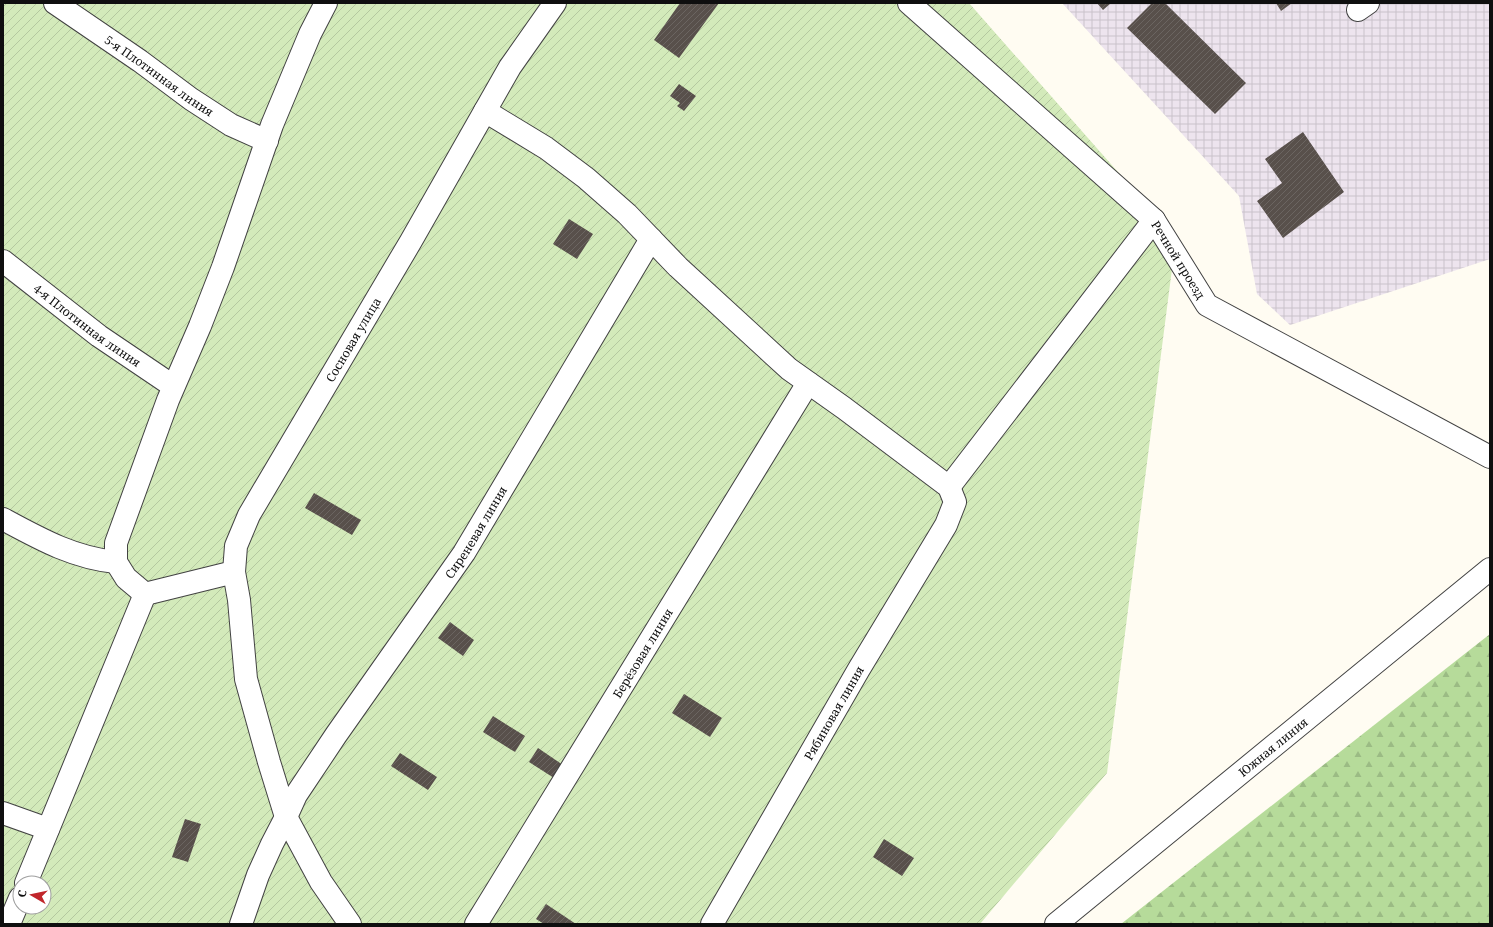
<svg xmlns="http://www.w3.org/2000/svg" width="1493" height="927" font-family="'Noto Serif',serif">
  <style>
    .industrial { fill: url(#industrial-grid) }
    .forest { fill: url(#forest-firs) }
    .garden { fill: url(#garden-furrows); fill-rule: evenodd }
    .building { fill: url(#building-hatch) }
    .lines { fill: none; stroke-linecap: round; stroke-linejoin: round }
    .minor-casing { stroke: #424242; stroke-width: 24 }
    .minor { stroke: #fff; stroke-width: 22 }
    .labels { text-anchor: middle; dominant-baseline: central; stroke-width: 4; stroke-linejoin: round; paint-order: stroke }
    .street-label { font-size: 12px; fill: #0f0f0f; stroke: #fff }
  </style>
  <defs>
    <pattern id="industrial-grid" width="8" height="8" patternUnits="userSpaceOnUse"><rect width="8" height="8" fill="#ede4ee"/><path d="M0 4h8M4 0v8" fill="none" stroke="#cac2cb"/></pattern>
    <pattern id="forest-firs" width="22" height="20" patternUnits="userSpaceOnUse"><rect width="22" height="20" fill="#b6db9a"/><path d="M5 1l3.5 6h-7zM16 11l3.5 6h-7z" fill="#9bbb84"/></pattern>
    <pattern id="garden-furrows" width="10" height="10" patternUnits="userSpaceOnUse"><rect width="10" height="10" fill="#d3eaba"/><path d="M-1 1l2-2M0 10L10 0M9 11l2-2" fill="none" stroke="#b4c89f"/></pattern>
    <pattern id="building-hatch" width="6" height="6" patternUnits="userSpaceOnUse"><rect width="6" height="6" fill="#58504b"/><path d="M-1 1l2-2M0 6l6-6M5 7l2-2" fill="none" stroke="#6b6561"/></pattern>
  </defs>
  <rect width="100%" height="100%" fill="#fffcf2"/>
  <!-- industrial -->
  <path class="industrial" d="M1062,3H1490V259L1290,325L1257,294L1239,196Z"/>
  <!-- forest -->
  <path class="forest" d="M1490,634V924H1121Z"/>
  <!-- garden -->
  <path class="garden" d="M3,3H969L1176,238L1107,773L980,924H3ZM20,883H44V907H20Z"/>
  <!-- building -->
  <path class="building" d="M680,3H719L679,58L654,40Z
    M1097,3H1111L1103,10Z
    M1152,3H1165L1246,83L1215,114L1127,28Z
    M1276,3H1292L1281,11Z
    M679,84L696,96L684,111L677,106L680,103L670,96Z
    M1303,132L1344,192L1283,238L1257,201L1282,183L1265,159Z
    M569,219L593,234L577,259L553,244Z
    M314,493L361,520L352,535L305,508Z
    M450,622L474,640L463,656L438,638Z
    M684,694L722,718L710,737L672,713Z
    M493,716L525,736L515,752L483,732Z
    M538,748L563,765L554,778L529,762Z
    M400,753L437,777L428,790L391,766Z
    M185,819L201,824L188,862L172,857Z
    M884,839L914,858L902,876L873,857Z
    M546,904L576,924H544L536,919Z"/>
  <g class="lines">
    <defs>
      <g id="minor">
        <path id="s1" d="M55,3L140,61L191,99L231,125L267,141"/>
        <path id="s2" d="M909,3L1154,220L1207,305L1490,457"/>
        <path d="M1358,10L1368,3"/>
        <path d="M485,111L546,148L586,178L627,214L678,267L789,369L844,408L949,487L955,502L946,525L859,669L712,924"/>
        <path id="s3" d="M3,261L99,336L173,386"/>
        <path d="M949,487L1154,220"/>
        <path d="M3,519C40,539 74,558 116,562"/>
        <path d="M145,594L126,578L116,562V543L168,400L200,326L223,267L272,125L310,34L326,3"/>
        <path d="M145,594L234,572"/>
        <path d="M3,813L48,829"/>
        <path d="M26,883L145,594"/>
        <path d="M9,924L20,898"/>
        <path id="s4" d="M241,924L258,875L272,844L286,817L296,795L336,735L464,553L651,239"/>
        <path id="s5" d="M350,924L321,882L286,817L269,762L246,679L239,600L234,572L236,546L249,515L411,241L510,67L555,3"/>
        <path id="s6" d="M476,924L808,383"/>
        <path id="s7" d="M1056,924L1490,569"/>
      </g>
    </defs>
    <!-- minor casing -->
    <use href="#minor" class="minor-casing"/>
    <!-- minor -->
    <use href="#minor" class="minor"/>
  </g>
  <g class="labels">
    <!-- street labels -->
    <g class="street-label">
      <text stroke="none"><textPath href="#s1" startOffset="127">5-я Плотинная линия</textPath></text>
      <text stroke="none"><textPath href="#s2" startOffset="374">Речной проезд</textPath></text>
      <text stroke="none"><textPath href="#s3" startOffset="106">4-я Плотинная линия</textPath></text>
      <text stroke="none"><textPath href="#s5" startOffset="640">Сосновая улица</textPath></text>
      <text stroke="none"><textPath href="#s4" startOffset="459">Сиреневая линия</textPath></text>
      <text stroke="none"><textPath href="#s6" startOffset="318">Берёзовая линия</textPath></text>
      <text transform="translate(834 713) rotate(-60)">Рябиновая линия</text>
      <text stroke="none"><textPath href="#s7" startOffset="280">Южная линия</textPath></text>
    </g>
  </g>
  <!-- border -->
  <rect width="1493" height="927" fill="none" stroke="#0f0f0f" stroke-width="8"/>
  <!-- north arrow -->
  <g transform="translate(32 895) rotate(279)"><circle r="19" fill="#ffffff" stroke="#9f9f9f"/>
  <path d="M0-3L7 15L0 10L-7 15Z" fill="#c1262b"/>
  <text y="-6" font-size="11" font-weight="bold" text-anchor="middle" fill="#0f0f0f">С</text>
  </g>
</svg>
